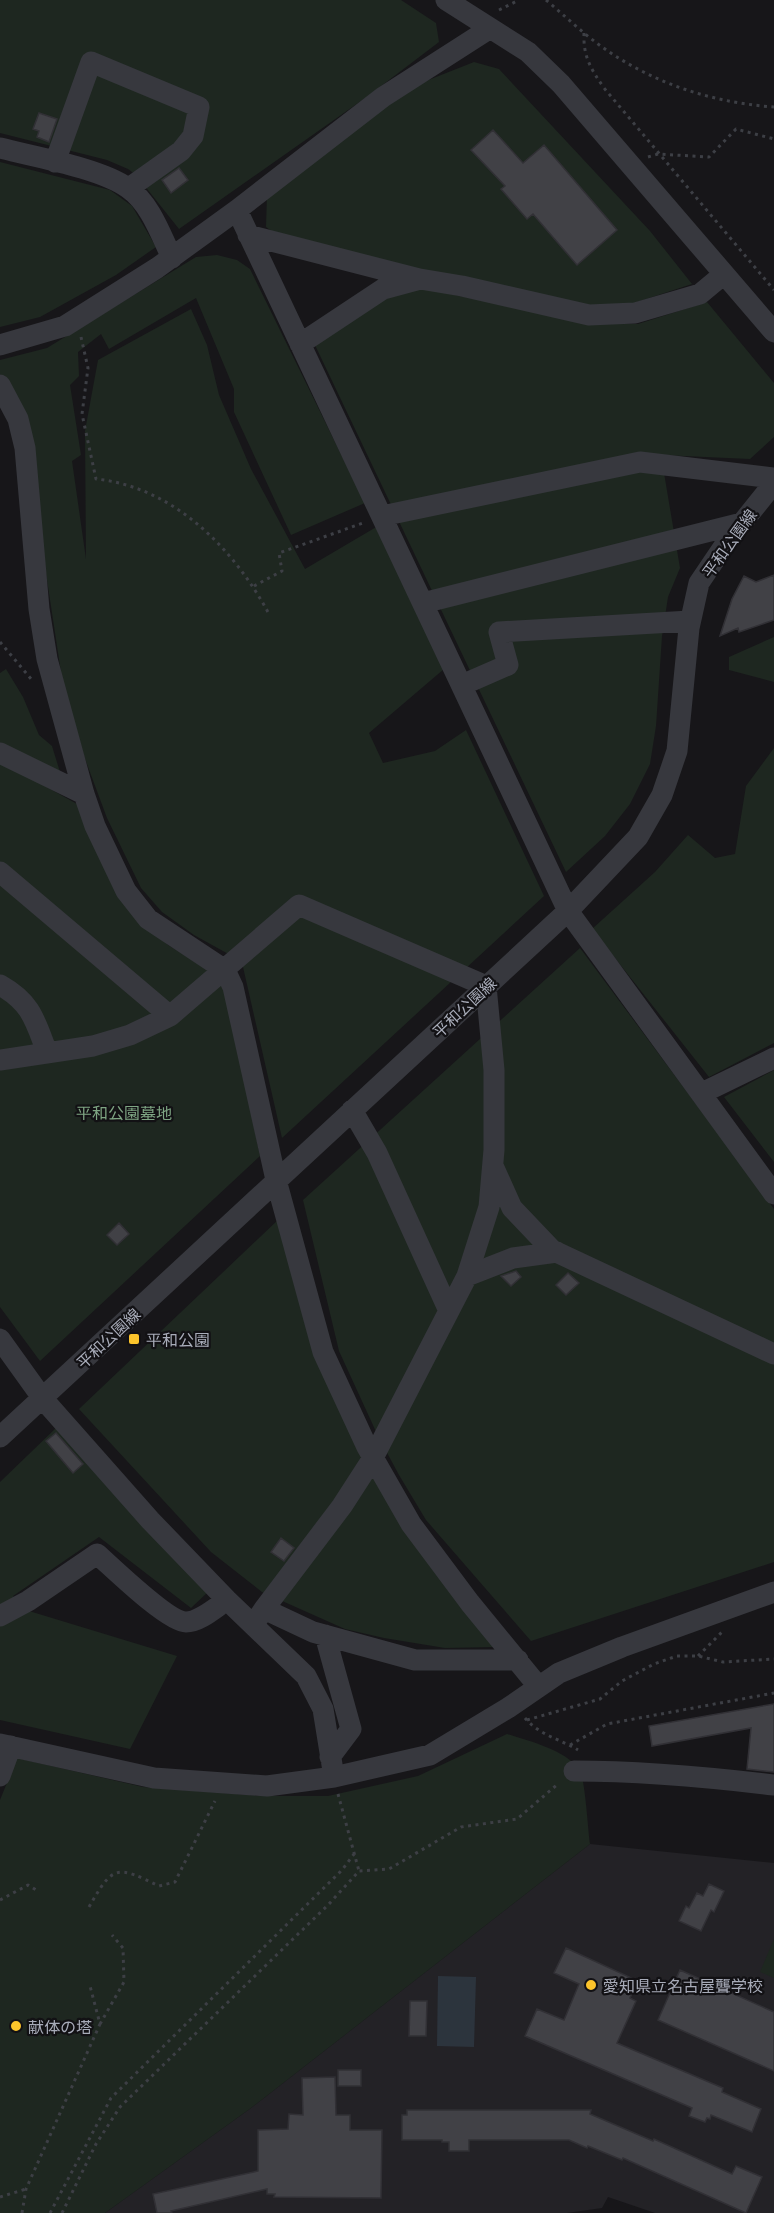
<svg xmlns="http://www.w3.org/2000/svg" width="774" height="2213" font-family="'Exo 2','Noto Sans JP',sans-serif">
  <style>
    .built { fill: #232226 }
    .green { fill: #1e2720 }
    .water { fill: #2c343d }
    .building { fill: #414146; stroke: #313035; stroke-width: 1.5 }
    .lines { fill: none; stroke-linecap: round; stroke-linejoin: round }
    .path { stroke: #3d3f45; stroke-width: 3; stroke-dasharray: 3 4.5; stroke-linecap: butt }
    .minor { stroke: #37383e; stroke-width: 21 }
    .poi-dot { fill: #fcc42b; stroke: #121114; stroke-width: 2 }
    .labels { text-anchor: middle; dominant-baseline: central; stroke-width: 4.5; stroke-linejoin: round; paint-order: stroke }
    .street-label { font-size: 16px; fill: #a8acb9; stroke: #121114 }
    .park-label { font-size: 16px; fill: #7ea583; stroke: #121114 }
    .poi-label { font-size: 16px; fill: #a8acb9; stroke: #121114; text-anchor: start }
  </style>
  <rect width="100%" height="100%" fill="#171619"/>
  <!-- built -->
  <path class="built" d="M590,1844L774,1863V2213H655L608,2197L602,2208L567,2213H105L251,2108Z"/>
  <!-- green -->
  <path class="green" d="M0,0H401L436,23L439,42L368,96L179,229L136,175L128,169L107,160L0,133Z
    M474,62L499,69L650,231L692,284L631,304L586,307L283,239L266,227L267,195L383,98Z
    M0,162L110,190L132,206L156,247L116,275L40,317L0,327Z
    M217,255L237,260L250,269L365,503L291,535L234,412V389L196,298L109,349L101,334L78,352L79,376L70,385L81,455L72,461L86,559L85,431L98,360L191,309L207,345L219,395L251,469L305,569L378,526L444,669L369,733L383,763L435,751L466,730L544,896L282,1138L243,967L232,956L194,935L162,912L141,888L107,818L84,756L62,679L23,421L0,374V360L47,348L196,257Z
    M425,289L599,324H638L707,302L774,383V437L750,459L661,455L680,568L668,597L662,636L656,726L650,764L630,804L605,836L566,872L314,343L393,293Z
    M774,637V682L729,670V657Z
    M6,669L23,697L39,735L52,746L64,785L0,751V673Z
    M774,748V1043L709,1077L592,929L655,872L688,835L715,858L735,854L746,786Z
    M0,761L77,804L141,920L168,945L210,971L226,989L260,1156L40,1361L0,1307Z
    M580,948L774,1209V1562L531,1641L426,1520L399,1475L378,1436L339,1351L303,1200Z
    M774,1070V1162L724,1097Z
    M279,1219L314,1346L494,1647L445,1648L384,1638L345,1629L262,1592L211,1552L79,1409Z
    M56,1428L209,1591L191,1608L99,1537L13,1596L29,1611L177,1656L130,1749L0,1720V1482Z
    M507,1734C529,1741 565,1750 579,1769C585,1776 588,1830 590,1844L251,2108L105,2213H0V1800L17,1758L143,1787L262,1796H328L418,1776Z
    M774,1939V1978L760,1972Z"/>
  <!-- water -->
  <path class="water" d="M438,1976L476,1977L474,2047L437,2046Z"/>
  <!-- building -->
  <path class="building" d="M39,113L57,119L49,142L37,137L39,131L33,129Z
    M493,130L523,163L544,145L617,230L577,265L533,214L527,219L501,189L505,186L471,150Z
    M179,168L188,180L171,193L162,180Z
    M774,575V620L739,632L738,628L720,636L732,599L744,576L756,582Z
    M119,1223L129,1234L117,1245L107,1235Z
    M516,1271L521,1277L511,1286L501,1276Z
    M568,1273L579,1283L566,1295L556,1285Z
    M56,1433L83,1464L73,1473L46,1441Z
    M281,1538L294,1548L284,1561L271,1552Z
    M774,1704V1772L747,1769L751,1728L652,1746L649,1726Z
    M709,1884L724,1891L714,1912L711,1910L701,1931L679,1921L686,1906L689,1908L697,1893L703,1896Z
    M566,1948L638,1981L630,1998L636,2001L617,2043L723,2088L722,2092L761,2109L752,2132L711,2115L710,2119L707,2118L705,2122L689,2116L692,2108L525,2036L537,2009L564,2020L579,1984L554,1973Z
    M680,1970L774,2012V2071L658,2020Z
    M410,2001H427L426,2036H409Z
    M338,2070H361V2086H338Z
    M335,2077L336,2115H350V2130H382L381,2198L274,2197L275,2194H267V2189L171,2211L172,2213H157L153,2194L258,2171V2130L288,2129L289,2114L303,2115L302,2078Z
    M407,2110H591L590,2114L653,2141L654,2139L732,2174L736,2166L762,2177L746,2213L623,2158L622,2160L588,2146L587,2148L569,2140H469V2151H449V2142H442V2140H402V2115H407Z"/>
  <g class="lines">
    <!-- path -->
    <path class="path" d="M546,0C559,11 571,22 584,33C638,78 704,102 774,107
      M499,10L519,0
      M584,33C583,57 591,69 604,88L774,290
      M648,157L658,154L709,157L736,129L774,139
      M81,337L88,368L82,414L96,479C174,487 234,549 269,614
      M254,586L282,571L279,553L363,523
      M0,642L32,680
      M698,1656L722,1632
      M525,1718C539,1735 560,1739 578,1750
      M527,1720L600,1699L622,1681L654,1664L677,1656H698L723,1662L774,1659
      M570,1745L607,1724L774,1693
      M338,1794L359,1871
      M0,1900L28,1885L38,1891
      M89,1907C113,1865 116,1865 159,1886L175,1882L215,1801
      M100,2024L124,1982L123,1948L112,1935
      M0,2197L26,2189
      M22,2213L26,2189L100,2024L90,1986
      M50,2213L111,2098L342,1870L354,1854
      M62,2213L96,2144L120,2107L328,1905L359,1871L389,1869L461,1827L517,1819L559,1783"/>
    <!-- minor -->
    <path class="minor" d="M446,0L528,52L561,84L774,332
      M0,148C35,157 100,168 128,188C150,203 161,235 172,258
      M55,162L91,62L199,107L193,136L181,151L129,188
      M237,210L568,911L774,1194
      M248,235L419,279
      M300,344L383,289L420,279L462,286L589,315L635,313L700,294L724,274
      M0,345L65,326L157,268L237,210L383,97L489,29
      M0,385L18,419L25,448L39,609L47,659L84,794L95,826L126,891L148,919L225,970L233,987L276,1180L323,1352L367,1447L411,1524L470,1603L538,1686
      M382,516L640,462L774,478
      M423,603L742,523
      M462,685L508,665L499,632L690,621
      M0,753L84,794
      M0,872L170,1016
      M0,985C32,1003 35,1021 47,1052
      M0,1060L93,1046L130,1035L170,1016L299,905L486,986L494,1070V1150L489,1207L467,1276L373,1458L342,1506L264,1609L254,1624
      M702,1093L774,1058
      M352,1110L377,1153L449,1311
      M494,1168L512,1208L552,1250L774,1354
      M467,1276L513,1258L557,1252
      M0,1339L43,1399L150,1520L227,1600L306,1676L323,1709L334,1777
      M0,1437L568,911L638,837L662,795L677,751L689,628L699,583L726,543L774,483
      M264,1609L313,1632L415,1660H518
      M0,1616L28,1601L97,1554C113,1568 168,1622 186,1622C200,1622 216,1607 227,1600
      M325,1635L351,1729L330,1757
      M0,1744L154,1778L267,1786L334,1777L430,1755L508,1708L559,1673L622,1647L774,1592
      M574,1771C641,1771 707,1777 774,1785
      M0,1776L11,1746"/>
  </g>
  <!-- markers -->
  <g class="poi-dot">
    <rect x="128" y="1333" width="12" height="12" rx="3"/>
    <circle cx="591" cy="1985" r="6"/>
    <circle cx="16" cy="2026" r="6"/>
  </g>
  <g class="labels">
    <!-- street labels -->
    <g class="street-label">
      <text transform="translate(729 543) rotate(-54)">平和公園線</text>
      <text transform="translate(464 1007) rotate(-43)">平和公園線</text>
      <text transform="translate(108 1338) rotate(-43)">平和公園線</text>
    </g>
    <!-- park labels -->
    <g class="park-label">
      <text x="124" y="1112">平和公園墓地</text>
    </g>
    <!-- poi labels -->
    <g class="poi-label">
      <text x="146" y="1339">平和公園</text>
      <text x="603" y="1985">愛知県立名古屋聾学校</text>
      <text x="28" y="2026">献体の塔</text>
    </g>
  </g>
</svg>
